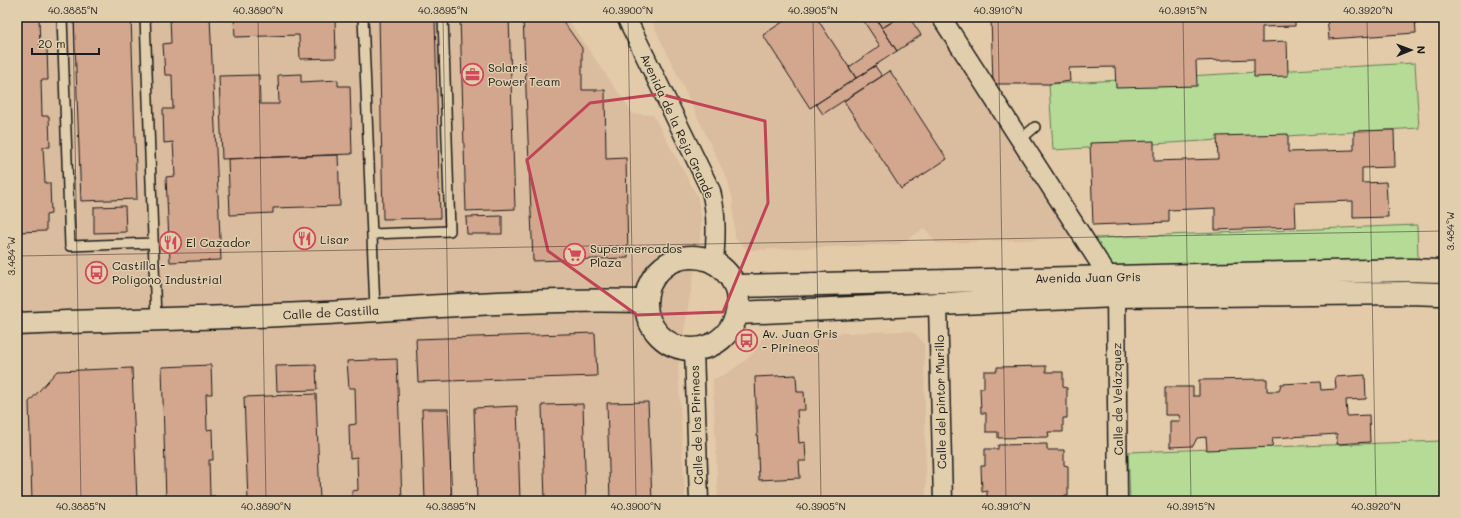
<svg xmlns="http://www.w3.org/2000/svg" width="1461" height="518" font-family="Mali,sans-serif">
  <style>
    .built { fill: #dabc9e }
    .green { fill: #b5db96; stroke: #687c59 }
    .building { fill: #d3a68e; stroke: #1c1c1c }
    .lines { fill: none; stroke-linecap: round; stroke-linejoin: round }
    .lane-casing { stroke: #1c1c1c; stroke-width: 12 }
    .street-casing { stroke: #1c1c1c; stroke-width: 21 }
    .secondary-casing { stroke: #1c1c1c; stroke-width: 25 }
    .lane { stroke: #e1ceac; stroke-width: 9 }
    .street { stroke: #e1ceac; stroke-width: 18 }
    .secondary { stroke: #e1ceac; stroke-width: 22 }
    .marked { fill: none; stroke: #bf4455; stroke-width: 3; stroke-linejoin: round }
    .ticks { fill: none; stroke: #1c1c1c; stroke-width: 1; stroke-opacity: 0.45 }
    .labels { text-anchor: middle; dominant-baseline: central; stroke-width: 3; stroke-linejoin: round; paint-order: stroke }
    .poi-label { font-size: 12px; fill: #1c1c1c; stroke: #e1ceac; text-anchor: start }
    .street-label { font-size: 12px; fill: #1c1c1c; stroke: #e1ceac }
    .neatline { fill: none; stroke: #1c1c1c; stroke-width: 1.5 }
    .ticks-label { font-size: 10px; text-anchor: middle; fill: #1c1c1c }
  </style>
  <rect width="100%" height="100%" fill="#e3caa9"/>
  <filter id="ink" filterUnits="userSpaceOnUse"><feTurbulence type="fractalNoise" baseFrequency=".025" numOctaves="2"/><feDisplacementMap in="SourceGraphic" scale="8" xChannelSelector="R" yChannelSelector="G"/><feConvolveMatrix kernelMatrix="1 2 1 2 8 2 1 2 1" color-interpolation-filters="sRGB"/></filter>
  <g filter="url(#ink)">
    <!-- built -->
    <path class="built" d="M17,17H566L633,114L653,115L697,196L701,215V230L678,366L685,501H17Z
      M650,17H931L1074,238L936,243L925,228L899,244L748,250L735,238L733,200L728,181Z
      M905,331L911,332L917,335L924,345L926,501H718L713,379L726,374L746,360L756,350L763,336Z"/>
    <!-- green -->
    <path class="green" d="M1415,63L1419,128L1053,150L1049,84Z
      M1417,225L1418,258L1111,269L1092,238Z
      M1443,441L1444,499L1382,501H1130L1128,452Z"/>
    <!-- building -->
    <path class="building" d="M17,17H39L40,48H47L48,80H41L42,116H49L50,147H43L45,183H50L51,214L46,215V231L17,232Z
      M74,17H131L137,199L81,201Z
      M170,17H210L221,260L170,262L166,177L175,176L173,142L164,143L163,109H173L172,75H165L163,44L171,43Z
      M234,17H335L336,58L300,59L299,35L235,37Z
      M379,17H435L440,218L383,219Z
      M460,17H509L515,209L466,211Z
      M523,17H560L582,48V90H605L606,159L626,158L628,258L533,261Z
      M790,17H816L856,78L810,108L763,35Z
      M861,17H875L897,51L856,78L849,67L880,46Z
      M875,17H900L882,28Z
      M900,17H909L921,35L897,51L882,28Z
      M991,17H1055V19L1118,17H1295V26L1262,27V42L1287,41L1288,76L1254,77V59L1196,61L1197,86L1116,88L1115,67L1069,68L1070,81L1049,84H993Z
      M1327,17H1415L1416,33L1329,39Z
      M875,66L882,76L823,114L816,104Z
      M890,71L947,159L901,189L844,101Z
      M301,74V82L338,80V86H350L352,154L222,159L219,76L259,75L260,104H279L278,75Z
      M1394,130L1395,167L1362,168V183L1386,182L1388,217L1353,218V201L1295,203L1296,227L1215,230V208L1169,210V222L1093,225L1090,143L1154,141V161L1218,159L1217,136L1288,134V152L1354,150V131Z
      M338,155L340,206L273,208V213L230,215L228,159Z
      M125,206L126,232L94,233V207Z
      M502,216V234H467L466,217Z
      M595,333L597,376L418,382L416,339Z
      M397,359L402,501H352V491L358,490L357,457L350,458L349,425L356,424L355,388H349L347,361Z
      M211,365L212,394H206L207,430L212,429L213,460H209L210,496H215V501H166L162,367Z
      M316,365L317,390L277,391L276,366Z
      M1046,366V372H1063V387L1067,388V418H1063V432H1048L1049,437L998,438V432H986V413H981L980,388H984V371H997V367Z
      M132,368L137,501H32L29,402L57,371Z
      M796,375L797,392H804L805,410H797L799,443L805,442L806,461H799L800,478L759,480L755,377Z
      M1365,375L1366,399L1346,400L1347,416L1369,415L1370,442L1337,444V434L1273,438L1272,447L1207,450L1206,437L1197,438L1193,446L1170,447V421H1180L1179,415H1165V387H1193V396H1199V380L1267,379V391H1279L1281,384L1320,382L1321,390L1336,389L1335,377Z
      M316,394L320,501H248L244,397Z
      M648,402L652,501H610L607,403Z
      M583,404L586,501H545L542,405Z
      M517,406L520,501H477L474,408Z
      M422,409H448L452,501H425Z
      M1047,444V450H1064V465L1068,466V496H1064V501H987V491L982,492L981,466H985V449H998V445Z"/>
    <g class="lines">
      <defs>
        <path id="lane" d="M62,17L70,246L153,243
          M145,17L156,319
          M363,17L375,309
          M1020,140L1035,127
          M372,234L450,231L443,17"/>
        <path id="street" d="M626,17L711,191C717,215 716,237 714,262
          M941,17L1108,276
          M1116,296L1118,501
          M938,304L943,501
          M694,350L699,501"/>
        <path id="secondary" d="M646 303a46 46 0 1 1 92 0a46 46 0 1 1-92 0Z
          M735,286L1408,270L1441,271
          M738,313L1116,296L1409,293L1439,294
          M17,324C120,320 223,318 326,313C432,307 539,298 645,301"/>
      </defs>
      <!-- lane casing -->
      <use href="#lane" class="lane-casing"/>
      <!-- street casing -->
      <use href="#street" class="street-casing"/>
      <!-- secondary casing -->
      <use href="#secondary" class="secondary-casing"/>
      <!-- lane -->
      <use href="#lane" class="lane"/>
      <!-- street -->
      <use href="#street" class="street"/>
      <!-- secondary -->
      <use href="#secondary" class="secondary"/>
    </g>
  </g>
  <!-- marked area -->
  <path class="marked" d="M660,94L765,121L768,203L723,312L637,315L548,251L527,160L590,103Z"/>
  <!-- ticks -->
  <path class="ticks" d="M73,17L81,501M258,17L266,501M443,17L451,501M628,17L636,501M813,17L821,501M998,17L1006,501M1183,17L1191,501M1367,17L1376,501M17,256L1444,231"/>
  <!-- icons -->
  <defs>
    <symbol id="office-ring" viewBox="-11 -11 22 22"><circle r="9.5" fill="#e1ceac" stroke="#d1495b" stroke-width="1.5"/><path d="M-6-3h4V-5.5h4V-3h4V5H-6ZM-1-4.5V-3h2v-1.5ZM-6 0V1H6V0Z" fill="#d1495b"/></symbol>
    <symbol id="restaurant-ring" viewBox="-11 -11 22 22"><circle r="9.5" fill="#e1ceac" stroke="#d1495b" stroke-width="1.5"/><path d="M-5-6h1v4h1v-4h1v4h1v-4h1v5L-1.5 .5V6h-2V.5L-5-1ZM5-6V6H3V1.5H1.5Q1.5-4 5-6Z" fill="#d1495b"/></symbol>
    <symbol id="supermarket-ring" viewBox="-11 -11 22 22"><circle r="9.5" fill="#e1ceac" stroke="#d1495b" stroke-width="1.5"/><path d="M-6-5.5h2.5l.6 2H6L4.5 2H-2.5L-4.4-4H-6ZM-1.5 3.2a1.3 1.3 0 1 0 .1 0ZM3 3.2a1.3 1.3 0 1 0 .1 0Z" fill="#d1495b"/></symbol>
    <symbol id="bus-ring" viewBox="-11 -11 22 22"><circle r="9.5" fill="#e1ceac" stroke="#d1495b" stroke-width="1.5"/><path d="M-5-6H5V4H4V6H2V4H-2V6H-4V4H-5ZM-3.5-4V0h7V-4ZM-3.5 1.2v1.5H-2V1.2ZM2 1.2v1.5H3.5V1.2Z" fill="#d1495b"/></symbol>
  </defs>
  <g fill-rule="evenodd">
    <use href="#office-ring" x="460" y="62" width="25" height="25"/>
    <use href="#restaurant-ring" x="292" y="226" width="25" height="25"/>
    <use href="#restaurant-ring" x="158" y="230" width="25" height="25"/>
    <use href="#supermarket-ring" x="562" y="242" width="25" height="25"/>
    <use href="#bus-ring" x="84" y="260" width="25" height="25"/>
    <use href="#bus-ring" x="734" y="328" width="25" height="25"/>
  </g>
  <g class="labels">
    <!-- poi labels -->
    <g class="poi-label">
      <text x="488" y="67">Solaris<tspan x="488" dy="14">Power Team</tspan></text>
      <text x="320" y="239">Lisar</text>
      <text x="186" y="242">El Cazador</text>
      <text x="590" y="248">Supermercados<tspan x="590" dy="14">Plaza</tspan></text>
      <text x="112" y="265">Castilla -<tspan x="112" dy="14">Polígono Industrial</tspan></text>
      <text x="762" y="333">Av. Juan Gris<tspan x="762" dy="14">- Pirineos</tspan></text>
    </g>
    <!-- street labels -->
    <g class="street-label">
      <text transform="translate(678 126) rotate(65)">Avenida de la Reja Grande</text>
      <text transform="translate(1088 277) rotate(-1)">Avenida Juan Gris</text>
      <text transform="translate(331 312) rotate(-3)">Calle de Castilla</text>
      <text transform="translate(1117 399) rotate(-91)">Calle de Velázquez</text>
      <text transform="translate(940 402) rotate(-91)">Calle del pintor Murillo</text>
      <text transform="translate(696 425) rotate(-92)">Calle de los Pirineos</text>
    </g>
  </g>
  <!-- margin -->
  <rect width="1461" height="518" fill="none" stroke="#e1ceac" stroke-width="44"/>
  <!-- north arrow -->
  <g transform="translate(1411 50) rotate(89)" stroke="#e1ceac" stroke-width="3" paint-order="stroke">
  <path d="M0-3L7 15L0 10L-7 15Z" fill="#1c1c1c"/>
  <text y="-6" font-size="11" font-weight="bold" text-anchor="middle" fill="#1c1c1c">N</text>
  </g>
  <!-- scale -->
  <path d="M32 48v6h67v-6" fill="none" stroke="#1c1c1c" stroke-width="2"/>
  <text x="38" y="48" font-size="12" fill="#1c1c1c" stroke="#e1ceac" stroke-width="3" paint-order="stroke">20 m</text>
  <rect x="22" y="22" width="1417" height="474" class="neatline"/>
  <g class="ticks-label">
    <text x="73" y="14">40.3885°N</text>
    <text x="258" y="14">40.3890°N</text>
    <text x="443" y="14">40.3895°N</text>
    <text x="628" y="14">40.3900°N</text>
    <text x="813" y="14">40.3905°N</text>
    <text x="998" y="14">40.3910°N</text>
    <text x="1183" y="14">40.3915°N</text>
    <text x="1368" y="14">40.3920°N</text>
    <text transform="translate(1450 231) rotate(-90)" y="4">3.484°W</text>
    <text transform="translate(11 256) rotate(-90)" y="4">3.484°W</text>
    <text x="81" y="510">40.3885°N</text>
    <text x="266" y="510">40.3890°N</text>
    <text x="451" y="510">40.3895°N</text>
    <text x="636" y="510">40.3900°N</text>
    <text x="821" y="510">40.3905°N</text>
    <text x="1006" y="510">40.3910°N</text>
    <text x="1191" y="510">40.3915°N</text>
    <text x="1376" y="510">40.3920°N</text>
  </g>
</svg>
